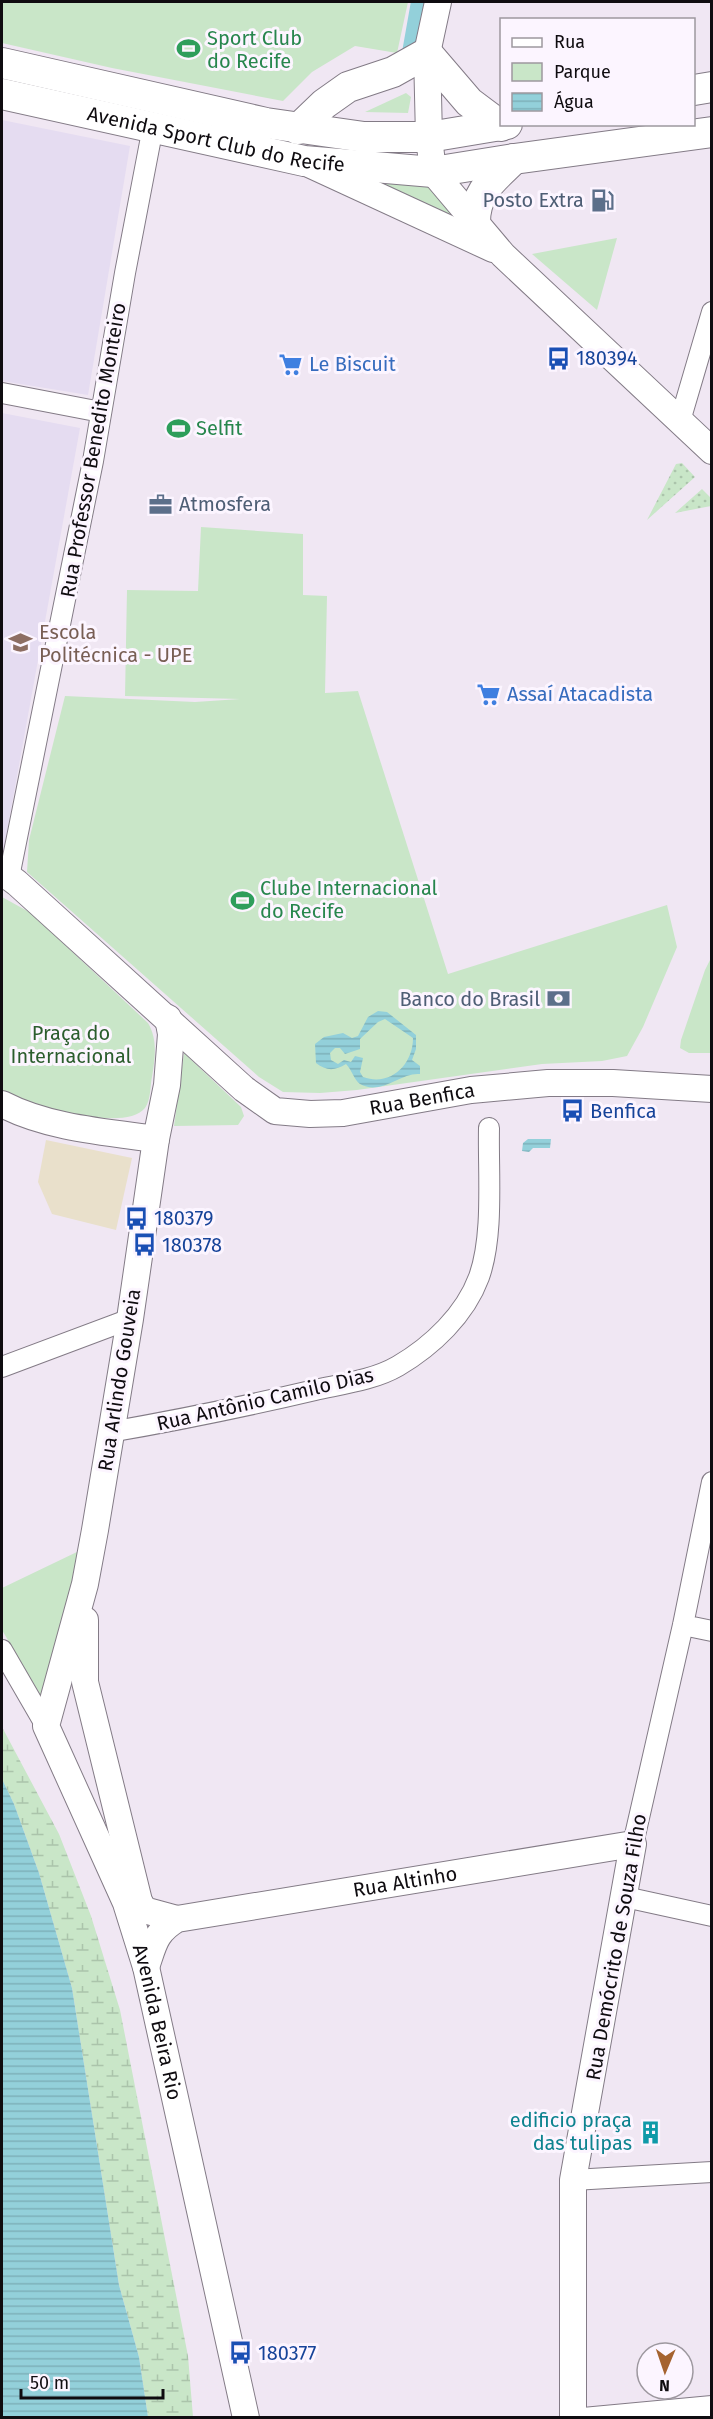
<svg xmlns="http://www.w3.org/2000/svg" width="713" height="2419" font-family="'Fira Sans',sans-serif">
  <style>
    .industrial { fill: #e9e0cb }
    .education { fill: #e5dcf1 }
    .green { fill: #c9e6c8 }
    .wetland { fill: url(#wetland-marsh) }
    .garden { fill: url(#garden-dots) }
    .water { fill: url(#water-rules); fill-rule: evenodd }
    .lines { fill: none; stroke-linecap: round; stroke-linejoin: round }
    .canal { stroke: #93d0da; stroke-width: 20 }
    .minor-casing { stroke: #837b86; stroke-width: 22 }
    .major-casing { stroke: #837b86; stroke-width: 28 }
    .highway-casing { stroke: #837b86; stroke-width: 32 }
    .minor { stroke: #fff; stroke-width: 20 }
    .major { stroke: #fff; stroke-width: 26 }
    .highway { stroke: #fff; stroke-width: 30 }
    .labels { text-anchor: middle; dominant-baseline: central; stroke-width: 6; stroke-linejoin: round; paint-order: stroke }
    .leisure-label { font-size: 20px; fill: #27864d; stroke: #fcf5ff; text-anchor: start }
    .street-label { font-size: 20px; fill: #0f0c10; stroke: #fcf5ff }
    .service-label { font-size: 20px; fill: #4e5e75; stroke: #fcf5ff; text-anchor: end }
    .transit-label { font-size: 20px; fill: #164399; stroke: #fcf5ff; text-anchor: start }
    .shop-label { font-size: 20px; fill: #366cbe; stroke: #fcf5ff; text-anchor: start }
    .education-label { font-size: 20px; fill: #785e54; stroke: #fcf5ff; text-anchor: start }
    .park-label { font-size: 20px; fill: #2b5d2d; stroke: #fcf5ff }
    .culture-label { font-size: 20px; fill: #0d838f; stroke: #fcf5ff; text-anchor: end }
  </style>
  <defs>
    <pattern id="wetland-marsh" width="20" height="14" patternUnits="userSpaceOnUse" patternTransform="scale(1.5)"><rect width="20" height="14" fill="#c9e6c8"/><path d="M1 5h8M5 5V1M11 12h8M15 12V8" fill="none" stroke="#abc4ab"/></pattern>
    <pattern id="garden-dots" width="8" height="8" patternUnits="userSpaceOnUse" patternTransform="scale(1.5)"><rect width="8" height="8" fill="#c9e6c8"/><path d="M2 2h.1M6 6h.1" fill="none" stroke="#abc4ab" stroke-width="1.8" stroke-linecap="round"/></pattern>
    <pattern id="water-rules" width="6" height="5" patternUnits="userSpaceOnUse" patternTransform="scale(1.5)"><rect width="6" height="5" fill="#93d0da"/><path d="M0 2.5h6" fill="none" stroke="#7eb1ba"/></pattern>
  </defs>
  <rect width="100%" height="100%" fill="#f0e7f3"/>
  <!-- industrial -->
  <path class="industrial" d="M46,1140L132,1158L116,1230L52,1214L38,1182Z"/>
  <!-- education -->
  <path class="education" d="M2,120L130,146L88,395L2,381Z
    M2,413L80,428L2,859Z"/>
  <!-- green -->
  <path class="green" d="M2,2H408L397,53L355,46L312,72L283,101L112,68L2,43Z
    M406,93L411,97L408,113L365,112Z
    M422,180L480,232L362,181Z
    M617,238L597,310L532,254Z
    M201,527L303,534V595L327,596L325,693L358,691L448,974L667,905L677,947L643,1027L627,1056L602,1061L542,1064L357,1090L320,1093L283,1092L259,1077L27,872L29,840L65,696L195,702L240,699L125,696L127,590L198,591Z
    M2,897L31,913L148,1023C158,1040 155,1058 152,1077C150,1086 151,1100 145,1108C124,1134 29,1103 2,1096Z
    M711,958V1053H689L680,1048L681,1040L705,970Z
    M184,1053L241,1107L244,1116L238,1125L174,1126Z
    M79,1551L69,1613L41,1696L2,1630V1588Z"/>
  <!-- wetland -->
  <path class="wetland" d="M2,1727L59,1834L91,1916L120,2010L188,2356L193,2417H148L139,2357L119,2285L72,1988L39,1873L14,1804L2,1779Z"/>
  <!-- garden -->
  <path class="garden" d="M682,463L695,477L647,520L676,464Z
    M702,489L711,498V506L675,513Z"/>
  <!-- water -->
  <path class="water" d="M378,1011L387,1012L416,1035V1049L412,1060L420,1066V1074C401,1072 381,1096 360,1084C354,1080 352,1070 346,1064C335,1071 326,1071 316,1063L315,1044L324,1037L343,1033L352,1038L358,1036L368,1017ZM385,1019L413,1038C413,1065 390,1087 363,1077L360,1072L363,1058L355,1056L351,1062L344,1060L338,1064L331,1060L330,1053L335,1048H340L345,1054L360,1049V1039L378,1022Z
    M528,1139H551L550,1148H533L529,1152L522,1151L523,1143Z
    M2,1779L14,1804L39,1873L72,1988L119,2285L139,2357L148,2417H2Z"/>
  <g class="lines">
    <!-- canal -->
    <path class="canal" d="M412,53L421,2"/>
    <defs>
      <path id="minor" d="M2,393L101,412
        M680,421L712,312
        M9,877L93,461L125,273L153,127
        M2,1367L130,1319
        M110,1432C179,1420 247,1406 315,1390C342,1384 374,1380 398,1366C432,1346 465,1315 479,1277C494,1235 488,1174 489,1128
        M683,1625L712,1631
        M2,1650L46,1726
        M633,1844L683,1625L712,1482
        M625,1897L712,1916
        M573,2180L712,2172
        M583,2418L712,2406"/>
      <g id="major">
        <path d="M438,2L427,53L429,137L433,172L503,255L712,451"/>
        <path d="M311,165L493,249"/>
        <path id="s1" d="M2,876L9,877L17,883L244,1089L275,1111L310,1114L343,1113L471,1090L548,1083H613L712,1089"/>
        <path id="s2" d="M168,1018L171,1034L167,1085L156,1139L130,1319L95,1530L85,1584L46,1726L126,1903L146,1967L246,2418"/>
        <path d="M2,1104C48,1128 105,1132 156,1139"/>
        <path d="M85,1620V1682L139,1901L144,1910L177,1919"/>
        <path id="s3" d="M146,1967C154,1944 155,1932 177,1919L633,1844L573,2180V2418"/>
      </g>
      <g id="highway">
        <path d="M2,63L266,123L364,137H429L507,124"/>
        <path d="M694,90L712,87"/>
        <path id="s4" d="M2,94L304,161L433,172L514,159L712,132"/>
        <path d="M298,129L324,104L348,87L393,72L427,53L469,102L501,126"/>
        <path d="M475,222C475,191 494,179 514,159"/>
      </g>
    </defs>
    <!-- minor casing -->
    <use href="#minor" class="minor-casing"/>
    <!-- major casing -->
    <use href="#major" class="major-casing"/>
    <!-- highway casing -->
    <use href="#highway" class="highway-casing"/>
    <!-- minor -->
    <use href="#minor" class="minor"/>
    <!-- major -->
    <use href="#major" class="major"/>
    <!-- highway -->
    <use href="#highway" class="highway"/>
  </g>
  <!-- icons -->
  <defs>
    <symbol id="stadium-bare" viewBox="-9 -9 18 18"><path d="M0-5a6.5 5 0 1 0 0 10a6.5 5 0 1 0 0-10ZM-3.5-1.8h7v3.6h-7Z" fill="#2e9e5b" stroke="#fcf5ff" stroke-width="2.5" paint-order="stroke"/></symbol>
    <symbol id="fuel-bare" viewBox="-9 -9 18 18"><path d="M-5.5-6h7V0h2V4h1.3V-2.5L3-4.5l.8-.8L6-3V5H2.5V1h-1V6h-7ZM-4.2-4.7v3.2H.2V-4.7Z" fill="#5c6f8a" stroke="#fcf5ff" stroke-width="2.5" paint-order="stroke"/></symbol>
    <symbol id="bus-bare" viewBox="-9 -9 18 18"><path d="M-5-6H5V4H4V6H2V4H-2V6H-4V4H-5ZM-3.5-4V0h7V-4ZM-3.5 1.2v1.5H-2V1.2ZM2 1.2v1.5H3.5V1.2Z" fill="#1a4fb4" stroke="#fcf5ff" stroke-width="2.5" paint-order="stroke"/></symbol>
    <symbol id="supermarket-bare" viewBox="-9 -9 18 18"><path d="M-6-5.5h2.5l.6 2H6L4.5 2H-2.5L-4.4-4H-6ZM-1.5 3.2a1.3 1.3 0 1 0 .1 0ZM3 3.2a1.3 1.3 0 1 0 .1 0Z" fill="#3f7fe0" stroke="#fcf5ff" stroke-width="2.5" paint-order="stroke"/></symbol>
    <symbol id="office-bare" viewBox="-9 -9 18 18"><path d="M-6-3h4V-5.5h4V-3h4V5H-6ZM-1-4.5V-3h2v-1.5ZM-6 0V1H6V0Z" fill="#5c6f8a" stroke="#fcf5ff" stroke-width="2.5" paint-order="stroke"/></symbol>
    <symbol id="school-bare" viewBox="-9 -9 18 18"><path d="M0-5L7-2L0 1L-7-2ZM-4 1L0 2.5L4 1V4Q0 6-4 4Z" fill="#8d6e63" stroke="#fcf5ff" stroke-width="2.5" paint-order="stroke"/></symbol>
    <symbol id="bank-bare" viewBox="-9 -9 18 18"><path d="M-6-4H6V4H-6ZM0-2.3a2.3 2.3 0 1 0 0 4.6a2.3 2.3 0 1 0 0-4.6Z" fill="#5c6f8a" stroke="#fcf5ff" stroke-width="2.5" paint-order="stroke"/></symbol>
    <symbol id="building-bare" viewBox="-9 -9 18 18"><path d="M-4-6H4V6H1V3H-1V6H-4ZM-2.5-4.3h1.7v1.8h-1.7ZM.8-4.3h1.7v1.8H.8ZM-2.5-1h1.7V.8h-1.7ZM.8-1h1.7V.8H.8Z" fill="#0f9aa8" stroke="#fcf5ff" stroke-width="2.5" paint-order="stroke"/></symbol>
  </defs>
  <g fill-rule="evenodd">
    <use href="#stadium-bare" x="172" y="32" width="33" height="33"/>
    <use href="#fuel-bare" x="586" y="184" width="33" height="33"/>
    <use href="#bus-bare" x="542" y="342" width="33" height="33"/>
    <use href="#supermarket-bare" x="274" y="348" width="33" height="33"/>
    <use href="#stadium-bare" x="162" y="412" width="33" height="33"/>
    <use href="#office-bare" x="144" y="488" width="33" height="33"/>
    <use href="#school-bare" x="4" y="626" width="33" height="33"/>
    <use href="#supermarket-bare" x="472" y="678" width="33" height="33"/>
    <use href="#stadium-bare" x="226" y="884" width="33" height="33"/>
    <use href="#bank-bare" x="542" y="982" width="33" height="33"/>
    <use href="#bus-bare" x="556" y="1094" width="33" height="33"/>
    <use href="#bus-bare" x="120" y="1202" width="33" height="33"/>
    <use href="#bus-bare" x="128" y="1228" width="33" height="33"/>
    <use href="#building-bare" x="634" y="2116" width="33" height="33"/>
    <use href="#bus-bare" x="224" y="2336" width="33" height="33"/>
  </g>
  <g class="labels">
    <!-- leisure labels -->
    <g class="leisure-label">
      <text x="207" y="38">Sport Club<tspan x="207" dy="23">do Recife</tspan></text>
      <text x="196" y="428">Selfit</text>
      <text x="260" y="888">Clube Internacional<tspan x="260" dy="23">do Recife</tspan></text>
    </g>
    <!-- street labels -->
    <g class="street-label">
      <text stroke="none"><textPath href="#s4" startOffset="219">Avenida Sport Club do Recife</textPath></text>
      <text transform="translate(93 450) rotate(-80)">Rua Professor Benedito Monteiro</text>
      <text stroke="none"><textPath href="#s1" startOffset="510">Rua Benfica</textPath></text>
      <text transform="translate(119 1380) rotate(-81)">Rua Arlindo Gouveia</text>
      <text transform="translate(265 1399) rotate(-13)">Rua Antônio Camilo Dias</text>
      <text stroke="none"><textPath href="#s3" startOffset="290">Rua Altinho</textPath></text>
      <text transform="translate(616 1947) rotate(-80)">Rua Demócrito de Souza Filho</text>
      <text stroke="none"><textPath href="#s2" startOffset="1038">Avenida Beira Rio</textPath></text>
    </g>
    <!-- service labels -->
    <g class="service-label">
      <text x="584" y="200">Posto Extra</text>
      <text x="179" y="504" text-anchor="start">Atmosfera</text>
      <text x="540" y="999">Banco do Brasil</text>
    </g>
    <!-- transit labels -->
    <g class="transit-label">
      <text x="576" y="358">180394</text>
      <text x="590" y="1111">Benfica</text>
      <text x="154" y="1218">180379</text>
      <text x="162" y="1245">180378</text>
      <text x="258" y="2353">180377</text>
    </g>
    <!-- shop labels -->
    <g class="shop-label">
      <text x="309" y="364">Le Biscuit</text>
      <text x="507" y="694">Assaí Atacadista</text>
    </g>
    <!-- education labels -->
    <g class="education-label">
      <text x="39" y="632">Escola<tspan x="39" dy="23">Politécnica - UPE</tspan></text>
    </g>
    <!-- park labels -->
    <g class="park-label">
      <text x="71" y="1033">Praça do<tspan x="71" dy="23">Internacional</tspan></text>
    </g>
    <!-- culture labels -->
    <g class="culture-label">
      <text x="632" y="2120">edificio praça<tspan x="632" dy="23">das tulipas</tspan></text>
    </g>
  </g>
  <!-- border -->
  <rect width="713" height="2419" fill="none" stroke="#0f0c10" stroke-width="6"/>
  <!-- legend -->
  <rect x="500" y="18" width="195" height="108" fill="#fcf5ff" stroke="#9d989f" stroke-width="1.5"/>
  <rect x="512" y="38" width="30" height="9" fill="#ffffff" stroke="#9d989f" stroke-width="1.5"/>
  <text x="554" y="48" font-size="18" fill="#0f0c10">Rua</text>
  <rect x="512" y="63" width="30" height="18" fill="#c9e6c8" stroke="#9d989f" stroke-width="1.5"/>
  <text x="554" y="78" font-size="18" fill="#0f0c10">Parque</text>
  <rect x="512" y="93" width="30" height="18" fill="url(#water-rules)" stroke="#9d989f" stroke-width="1.5"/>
  <text x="554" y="108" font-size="18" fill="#0f0c10">Água</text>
  <!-- north arrow -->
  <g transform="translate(665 2371) rotate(182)"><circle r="28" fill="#fcf5ff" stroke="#9d989f" stroke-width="1.5"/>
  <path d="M0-4.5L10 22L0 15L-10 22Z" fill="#a56330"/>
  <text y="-9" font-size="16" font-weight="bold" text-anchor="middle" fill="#0f0c10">N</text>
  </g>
  <!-- scale -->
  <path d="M21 2389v9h142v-9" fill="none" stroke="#0f0c10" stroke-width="3"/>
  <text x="30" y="2389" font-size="18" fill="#0f0c10" stroke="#fcf5ff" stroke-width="4.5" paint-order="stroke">50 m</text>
</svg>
